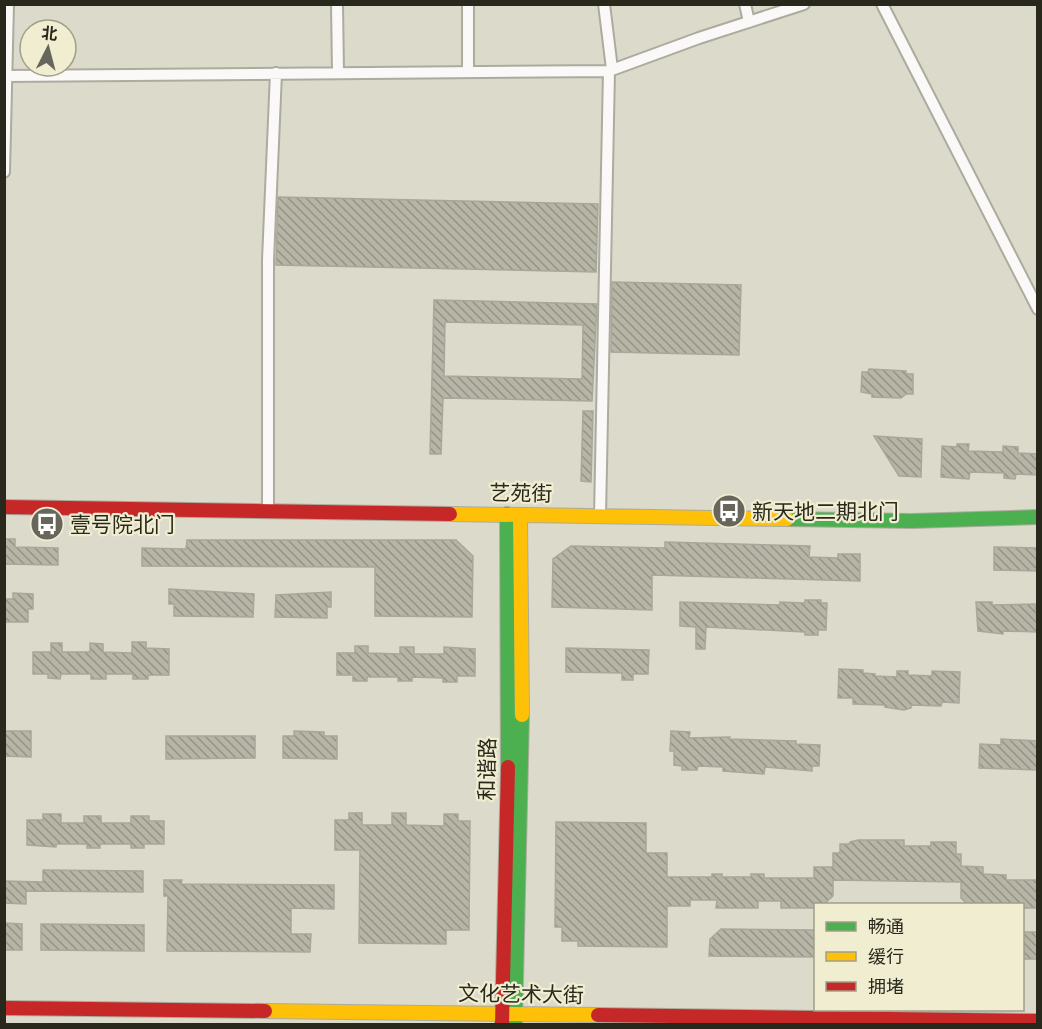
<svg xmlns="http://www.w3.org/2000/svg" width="1042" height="1029" font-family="'PT Sans','Noto Sans SC',sans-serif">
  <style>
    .building { fill: url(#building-back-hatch); stroke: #a8a79b; stroke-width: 1.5; fill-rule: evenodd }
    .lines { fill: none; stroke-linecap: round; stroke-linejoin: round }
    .street-casing { stroke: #acab9e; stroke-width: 14 }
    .fast-casing { stroke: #acab9e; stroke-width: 16 }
    .slow-casing { stroke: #acab9e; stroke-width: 16 }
    .jam-casing { stroke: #acab9e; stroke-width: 16 }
    .street { stroke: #faf9f7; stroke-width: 10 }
    .fast { stroke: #4caf50; stroke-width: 14 }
    .slow { stroke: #ffc107; stroke-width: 14 }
    .jam { stroke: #c62828; stroke-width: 14 }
    .labels { text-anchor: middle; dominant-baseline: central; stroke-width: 4.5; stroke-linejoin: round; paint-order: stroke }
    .street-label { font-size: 21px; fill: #29281d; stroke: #f0edd1 }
    .poi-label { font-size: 21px; fill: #29281d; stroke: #f0edd1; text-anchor: start }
  </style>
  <defs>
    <pattern id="building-back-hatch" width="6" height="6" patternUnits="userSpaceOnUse" patternTransform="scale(1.5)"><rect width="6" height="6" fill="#b7b5a5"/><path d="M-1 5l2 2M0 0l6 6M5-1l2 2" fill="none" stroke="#959386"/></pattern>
  </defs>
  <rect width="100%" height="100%" fill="#dcdacb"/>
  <!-- building -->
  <path class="building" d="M278,197L598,204L596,272L276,265Z
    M612,282L741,285L739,355L611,352Z
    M434,300L597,304L592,401L443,398L441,454H430ZM445,322L583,325L582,379L444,376Z
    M869,369L906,371V374H913V394H906L901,398L872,397V394L861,392L862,372H868Z
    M583,411H593L591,482L581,481Z
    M874,436L922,439L921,477L899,476Z
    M957,444H969L968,451L1003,452V446L1018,447V453L1038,454V475L1016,474L1015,479L1004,478V473L970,472L969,479L941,477L942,446L957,447Z
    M4,539H15V547L58,548V565L4,564Z
    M187,540H456L473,556L472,617L375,616V567L142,566V548L186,549Z
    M665,542L810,546L809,557L838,558V554H860V581L652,575V610L552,607L553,559L571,546L665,548Z
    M994,547L1038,548V571L994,570Z
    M169,589L254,594L253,617L174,616V604H169Z
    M331,592V607H327V618L275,617L276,595Z
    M13,593L33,594V609H28V622H4V599H13Z
    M805,600H821V603H827L826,630H818V635H805V632L706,627L705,649H696V627L680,626V602L780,605V602L805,603Z
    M976,602H992V605L1035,604L1038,632L1003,631V634L978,631Z
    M132,642H146V648L169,649V675H148V679H133V674H106V679H91V674H61L60,679L48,678V674H33V652H51V643H62V652H90V643L103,644V652L132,653Z
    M355,646H368V653L400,654V647H414V654H444V647L475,649V676H457V682H443V678L412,677V681H398V677H367V681H353V675H337V653H355Z
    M566,648L649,650L648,674H633V680H622V673L566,672Z
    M839,669L863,670V673L875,674V676L897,677V671H908V675L932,676V671L960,672L959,703L942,702L941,706L911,705V708L904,710L885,707V705L853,704V698H838Z
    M4,731H31V757L4,756Z
    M294,731L324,732V736H337V759L283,758V736H294Z
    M671,731L690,732L689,738L730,737L729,739L796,741V744L820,745L819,766H812V771L765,767L764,774L723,771V767L698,766L697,770H682V766L674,765V751H670Z
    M166,736H255V758L166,759Z
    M1001,739L1038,741V770L979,768L980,744L1001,745Z
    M349,813H362V825H392V813H406V825L444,826V814H458V821H470L469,930H446V944L359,943L360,850H335V820H349Z
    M43,814H61V823H84V816H101V823H131V816H149V821H164V844H144V848H131V844H100V848H87V844H56V847L27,845V820H43Z
    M556,822L646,823V853H667V877H712V874H722V877H751V874H764V878H814V867H833V853H840V844H849L850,842L858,840H904V846H931V842H956V854H961V866L983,867V874L1006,875V880H1038V908H1023V904H967L961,898V882L833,880V896L824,904H816V908H781V901H758V908H716L717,900H690V906H667V947L578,946V941H562V927H555Z
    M43,870L143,871V892L26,891V904L4,903V881L43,882Z
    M164,880H182L181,884L334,885V909L291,908V934H311L310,952L167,951L168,896H164Z
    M4,923L22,924V950H4Z
    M41,924L144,925V951L41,950Z
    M721,929L816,930V957L709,956L710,939Z
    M1023,932H1038V959H1023Z"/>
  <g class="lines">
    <defs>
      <path id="street" d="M337,4L338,72
        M468,4V71
        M604,4L612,69
        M745,4L749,22
        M882,4L1038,309
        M4,76L609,71L699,38L804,4
        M4,172L8,4
        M268,511V260L276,73
        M600,516L609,71"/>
      <path id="fast" d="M507,514L508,767
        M787,519L912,521L1038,517
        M515,1024L522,715"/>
      <path id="slow" d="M450,514L787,519
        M520,515L522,715
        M265,1011L598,1015"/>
      <path id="jam" d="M4,507L450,514
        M4,1008L265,1011
        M598,1015L1038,1021
        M502,1024L508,767"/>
    </defs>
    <!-- street casing -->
    <use href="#street" class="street-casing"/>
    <!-- fast casing -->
    <use href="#fast" class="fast-casing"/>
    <!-- slow casing -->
    <use href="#slow" class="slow-casing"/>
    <!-- jam casing -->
    <use href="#jam" class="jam-casing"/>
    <!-- street -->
    <use href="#street" class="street"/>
    <!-- fast -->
    <use href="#fast" class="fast"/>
    <!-- slow -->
    <use href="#slow" class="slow"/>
    <!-- jam -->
    <use href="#jam" class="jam"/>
  </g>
  <!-- icons -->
  <defs>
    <symbol id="bus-disc" viewBox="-11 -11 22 22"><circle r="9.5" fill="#68665a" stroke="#f0edd1"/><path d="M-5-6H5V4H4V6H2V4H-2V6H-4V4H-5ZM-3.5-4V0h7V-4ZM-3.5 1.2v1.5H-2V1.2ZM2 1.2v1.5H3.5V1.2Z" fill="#fff"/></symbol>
  </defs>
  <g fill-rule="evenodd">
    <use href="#bus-disc" x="710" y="492" width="38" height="38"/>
    <use href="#bus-disc" x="28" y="505" width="38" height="38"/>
  </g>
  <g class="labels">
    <!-- street labels -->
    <g class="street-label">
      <text transform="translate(521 493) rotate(1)">艺苑街</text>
      <text transform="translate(487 769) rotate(-89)">和谐路</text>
      <text transform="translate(521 994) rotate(1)">文化艺术大街</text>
    </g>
    <!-- poi labels -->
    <g class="poi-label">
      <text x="752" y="511">新天地二期北门</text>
      <text x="70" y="524">壹号院北门</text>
    </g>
  </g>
  <!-- border -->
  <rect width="1042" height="1029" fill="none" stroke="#29281d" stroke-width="12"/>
  <!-- legend -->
  <rect x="814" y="903" width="210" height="108" fill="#f0edd1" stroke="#a09e89" stroke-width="1.5"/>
  <rect x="826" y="922" width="30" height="9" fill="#4caf50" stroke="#a09e89" stroke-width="1.5"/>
  <text x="868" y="933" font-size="18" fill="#29281d">畅通</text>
  <rect x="826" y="952" width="30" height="9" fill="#ffc107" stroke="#a09e89" stroke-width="1.5"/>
  <text x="868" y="963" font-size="18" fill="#29281d">缓行</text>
  <rect x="826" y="982" width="30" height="9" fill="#c62828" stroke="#a09e89" stroke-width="1.5"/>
  <text x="868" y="993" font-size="18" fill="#29281d">拥堵</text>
  <!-- north arrow -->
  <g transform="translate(48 48) rotate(6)"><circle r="28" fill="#f0edd1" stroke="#a09e89" stroke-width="1.5"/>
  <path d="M0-4.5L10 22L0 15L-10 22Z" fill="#68665a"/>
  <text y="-9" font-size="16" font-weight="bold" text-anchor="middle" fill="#29281d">北</text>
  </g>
</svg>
